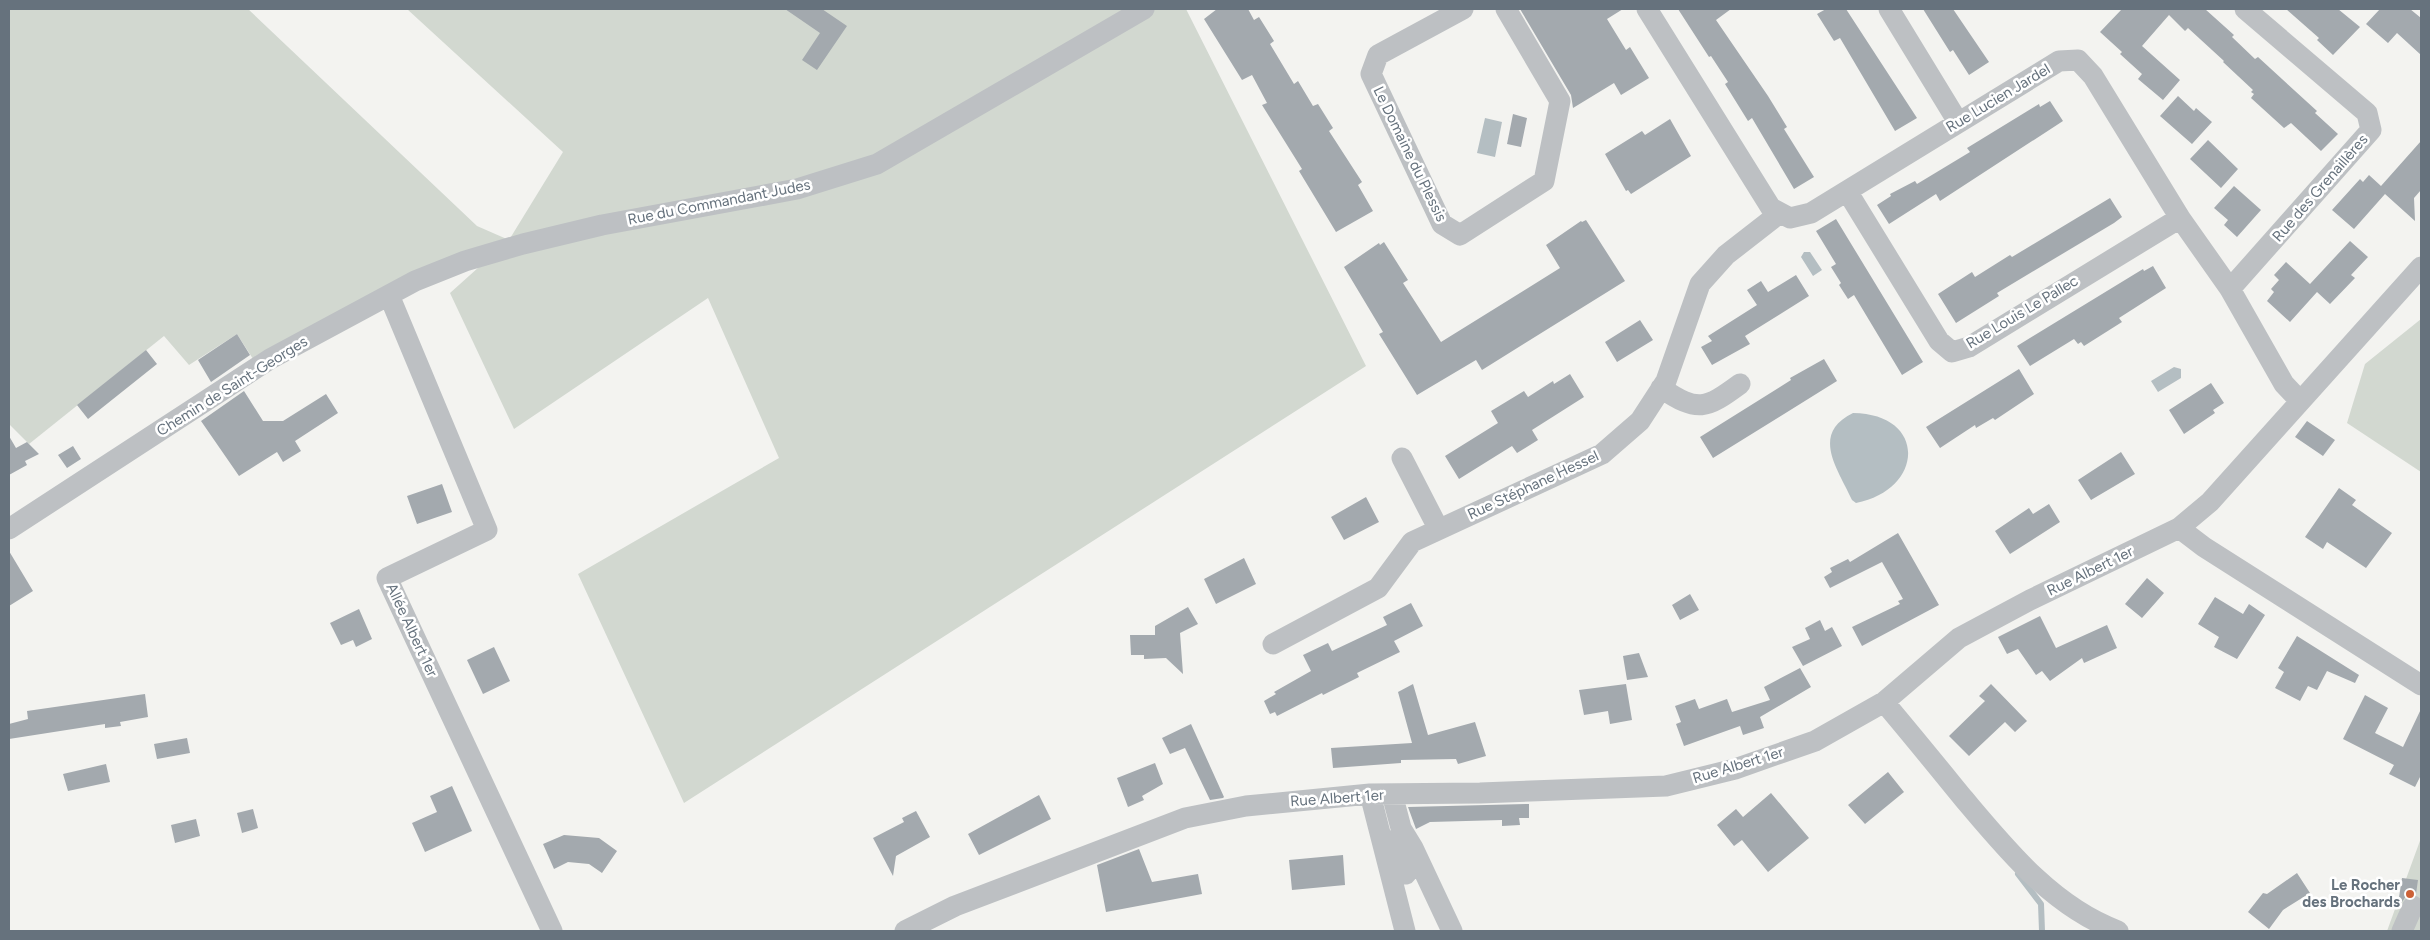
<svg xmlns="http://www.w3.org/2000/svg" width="2430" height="940" font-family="Figtree,sans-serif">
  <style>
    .green { fill: #d2d8d0 }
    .water { fill: #b4bec2 }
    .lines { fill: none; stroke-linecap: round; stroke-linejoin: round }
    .stream { stroke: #b4bec2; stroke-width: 6 }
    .building { fill: #a3a9ae }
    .minor { stroke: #bdc0c3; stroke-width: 21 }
    .poi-dot { fill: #cc6137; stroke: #fff; stroke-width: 2 }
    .labels { text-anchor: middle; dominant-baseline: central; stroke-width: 5; stroke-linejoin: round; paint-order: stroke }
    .street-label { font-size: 15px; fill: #66727d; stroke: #fff }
    .poi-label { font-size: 15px; font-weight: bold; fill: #66727d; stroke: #fff; text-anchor: end }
  </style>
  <rect width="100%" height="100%" fill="#f3f3f0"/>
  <!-- green -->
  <path class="green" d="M9,9H248L477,226L509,240L563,152L407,9H1186L1366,366L684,803L578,574L779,458L708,298L514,429L450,293L508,241L255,362L237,334L189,365L164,336L29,444L9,424Z
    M2421,319V472L2347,423L2365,364Z
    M2421,838V931H2387Z"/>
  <!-- water -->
  <path class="water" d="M1485,118L1502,122L1495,157L1477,153Z
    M1804,252H1810L1822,270L1813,276L1801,257Z
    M2174,367L2181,369V378L2158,392L2151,381Z
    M1853,413C1928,414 1924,490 1856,503L1852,500C1838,469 1810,434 1853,413Z"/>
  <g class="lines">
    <!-- stream -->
    <path class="stream" d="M2018,874L2041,904L2042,931"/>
  </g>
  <!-- building -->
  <path class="building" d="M785,9H822L847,26L817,70L802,60L820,33Z
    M1217,9H1248L1254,20L1259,17L1274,41L1270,44L1294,84L1298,81L1313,106L1318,104L1333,128L1329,131L1362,182L1358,185L1373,211L1336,232L1299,171L1302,169L1262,105L1267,103L1252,75L1242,80L1204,19Z
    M1520,9H1623L1607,19L1626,50L1630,47L1649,78L1621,95L1614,83L1573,108L1571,95Z
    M1678,9H1731L1716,20L1768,96L1787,127L1784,129L1814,177L1794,189L1752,118L1748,121L1725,84L1728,82L1711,56L1709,57Z
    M1826,9H1846L1917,118L1895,131L1840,38L1834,41L1817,14Z
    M1923,9H1953L1989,62L1969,75L1953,50L1950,52Z
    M2122,9H2205L2234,35L2232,37L2255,59L2258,57L2317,111L2315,113L2338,134L2321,151L2291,123L2284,128L2251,98L2254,94L2251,92L2253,90L2223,62L2224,61L2188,28L2185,31L2169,15L2142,46L2180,80L2163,100L2138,79L2142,74L2120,54L2122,52L2100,32Z
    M2286,9H2338L2360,27L2333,55L2317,40L2319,38Z
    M2380,9H2410L2421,18V55L2397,33L2388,43L2366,24Z
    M2178,96L2194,111L2196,108L2212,122L2192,144L2160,116Z
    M2050,101L2063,121L1940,201L1936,194L1889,224L1877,205L1891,196L1890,194L1915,181L1917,184L1970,152L1967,148L2039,104L2040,107Z
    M1513,114L1527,118L1521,147L1507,144Z
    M1670,119L1691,156L1631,194L1628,190L1626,191L1605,154L1642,131L1645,135Z
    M2208,140L2238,169L2221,188L2190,159Z
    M2421,141V190L2414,198L2415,221L2385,194L2354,229L2332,210L2360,179L2363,182L2369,175L2381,186Z
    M2234,186L2261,210L2237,237L2224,225L2228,220L2214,208Z
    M2110,198L2122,217L2114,223L1997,293L1999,296L1956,323L1938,294L1972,272L1975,277L2010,255L2012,257Z
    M1836,219L1923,362L1902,375L1854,295L1848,299L1839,285L1841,283L1831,267L1836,264L1816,231Z
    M1586,220L1625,281L1482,370L1476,360L1417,395L1379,334L1383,332L1344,267L1379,243L1380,245L1384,242L1408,280L1403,283L1441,342L1560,268L1546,245L1581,221L1582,222Z
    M2350,241L2368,257L2351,275L2355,278L2330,304L2317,292L2290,322L2267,301L2274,292L2271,289L2279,280L2274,275L2286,262L2310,284Z
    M2153,266L2166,288L2119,318L2122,322L2084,346L2081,342L2078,344L2074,339L2030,366L2017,346L2143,269L2144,271Z
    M1796,275L1809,296L1745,336L1750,344L1712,365L1701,347L1712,341L1708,336L1757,305L1747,290L1761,281L1768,292Z
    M1640,320L1653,340L1617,362L1605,342Z
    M237,334L250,355L211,382L198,360Z
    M146,350L157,364L88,419L77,405Z
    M1824,359L1837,381L1713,458L1700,437L1791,380L1790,378Z
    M2019,369L2034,394L1995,420L1993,418L1976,428L1975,425L1940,448L1926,427Z
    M1570,374L1584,397L1532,430L1538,440L1517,453L1512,446L1459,479L1445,456L1498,423L1491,411L1524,391L1528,397L1553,381L1554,384Z
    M2211,383L2224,403L2213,410L2215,413L2184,434L2169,410Z
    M244,391L263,421H283L326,394L338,413L295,441L301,451L283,462L277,452L239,476L201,421Z
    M2307,421L2335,440L2323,456L2295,437Z
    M9,436L16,448L27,442L39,454L25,461L27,465L9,475Z
    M73,446L81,459L67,468L58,455Z
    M2121,452L2135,474L2091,500L2078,480Z
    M442,484L452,512L417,524L407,496Z
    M2339,488L2356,500L2352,505L2392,533L2366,568L2327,542L2323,549L2305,537Z
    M1366,497L1379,522L1344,540L1331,517Z
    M2049,504L2060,522L2010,554L1995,531L2029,508L2033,514Z
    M1898,533L1939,605L1862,646L1852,627L1900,604L1898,601L1903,599L1882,562L1830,588L1824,577L1832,572L1830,568L1848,559L1850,562Z
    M9,551L33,591L9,606Z
    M1244,558L1256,584L1216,604L1204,579Z
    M2147,578L2164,593L2142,618L2125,604Z
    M1690,594L1699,610L1680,620L1672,605Z
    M2215,597L2243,614L2249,604L2265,615L2237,659L2214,647L2219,637L2198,624Z
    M1411,603L1423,626L1394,641L1400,652L1357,673L1359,677L1323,695L1322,693L1277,716L1275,712L1270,714L1264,701L1276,694L1274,692L1311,671L1303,655L1328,643L1332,651L1387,625L1383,617Z
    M1188,607L1198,624L1180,633L1183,674L1166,658L1144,659V655H1131L1130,635H1155V626Z
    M359,609L372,639L356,647L353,640L341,645L330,623Z
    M2040,616L2056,648L2107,625L2117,648L2084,663L2082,658L2050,681L2042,671L2036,675L2018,649L2007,654L1998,637Z
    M1820,620L1825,631L1832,627L1842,646L1803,666L1792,647L1810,639L1805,628Z
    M2297,636L2359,675L2355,683L2327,671L2317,690L2308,686L2300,701L2275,688L2284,672L2278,668Z
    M494,647L510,681L483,694L467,660Z
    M1639,653L1648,677L1627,680L1623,656Z
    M1800,668L1811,687L1760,717L1764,728L1743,735L1740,726L1684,746L1676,724L1681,722L1675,706L1695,699L1699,709L1727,699L1732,712L1770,700L1764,687Z
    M1413,684L1428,735L1475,722L1486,756L1458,764L1456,759L1401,760V763L1333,768L1331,748L1412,743L1398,692Z
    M1626,684L1632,720L1610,724L1608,711L1584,715L1579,690Z
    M1991,684L2027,721L2015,732L2005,722L1969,756L1949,736L1985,701L1979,696Z
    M145,694L148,717L120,722L121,726L105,728V724L9,739V724L28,719L27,711Z
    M2365,695L2388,708L2375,733L2403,747L2421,709V775L2415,787L2389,774L2394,765L2343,739Z
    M1191,724L1224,797L1223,798L1210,800L1185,748L1170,754L1162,738Z
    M187,738L190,753L157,759L154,744Z
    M1155,763L1163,784L1142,796L1144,800L1128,807L1117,778Z
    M106,764L110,782L68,791L63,774Z
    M1888,772L1904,792L1865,824L1848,805Z
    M452,786L472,831L425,852L412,823L437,812L430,796Z
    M1771,793L1809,838L1768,872L1742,840L1734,846L1717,825L1736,809L1743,817Z
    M1039,795L1051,819L979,855L968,834Z
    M1529,804V818H1519L1520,825L1502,826V820L1430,822L1416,829L1408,807Z
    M253,809L258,828L242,833L237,813Z
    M916,811L930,837L896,856L893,876L873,838L904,822L902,818Z
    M196,819L200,836L175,843L171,825Z
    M564,835L599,838L617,851L602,873L589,864L568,862L554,869L543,844Z
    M1139,849L1152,882L1198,874L1202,894L1106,912L1097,865Z
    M1343,855L1345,885L1292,890L1289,860Z
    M2297,873L2310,893L2283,910L2269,929L2248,912L2263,893L2267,894Z
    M2402,878L2418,880L2416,894L2406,896L2400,905L2398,904Z"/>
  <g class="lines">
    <!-- minor -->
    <path class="minor" d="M1463,9L1378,55L1371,74L1442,224L1460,235L1544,181L1560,101L1506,9
      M1647,9L1771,208L1790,218L1811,213L2059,61L2078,60L2093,76L2180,218L2230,289L2284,384L2300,401
      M1889,9L1958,122
      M1847,191L1939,341L1952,352L1969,347L2180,218
      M2230,289L2371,130L2367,113L2245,9
      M389,295L487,530L387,578L552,931
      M1661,388C1698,413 1706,409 1740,384
      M1402,458L1438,528
      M2179,528L2204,547L2421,685
      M9,529L270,359L415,281L465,261L523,244L602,225L797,189L877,164L1144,9
      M1273,644L1378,588L1412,542L1602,454L1640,421L1666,381L1700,284L1726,255L1780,213
      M1884,702C1911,734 1937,766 1964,799C2007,850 2053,907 2118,931
      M1370,794L1405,931
      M1392,794L1401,828L1400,848L1406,874
      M1402,830L1413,848L1452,931
      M905,931L955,906L1185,818L1246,806L1370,794L1480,793L1666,786L1735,769L1815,741L1884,702L1959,638L2030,600L2179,528L2210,502L2421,267
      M2402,931L2413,906"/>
  </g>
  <!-- markers -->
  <circle class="poi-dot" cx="2410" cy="894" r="5"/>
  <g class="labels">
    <!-- street labels -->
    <g class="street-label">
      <text transform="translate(1998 98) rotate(-31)">Rue Lucien Jardel</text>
      <text transform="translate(1410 154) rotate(64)">Le Domaine du Plessis</text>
      <text transform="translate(2320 188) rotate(-49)">Rue des Grenaillères</text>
      <text transform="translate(719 202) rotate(-11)">Rue du Commandant Judes</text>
      <text transform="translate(2022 312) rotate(-31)">Rue Louis Le Pallec</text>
      <text transform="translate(232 386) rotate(-32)">Chemin de Saint-Georges</text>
      <text transform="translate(1533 485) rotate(-25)">Rue Stéphane Hessel</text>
      <text transform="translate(2090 571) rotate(-26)">Rue Albert 1er</text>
      <text transform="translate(412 630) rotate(65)">Allée Albert 1er</text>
      <text transform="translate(1738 765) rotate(-17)">Rue Albert 1er</text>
      <text transform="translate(1337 798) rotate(-4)">Rue Albert 1er</text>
    </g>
    <!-- poi labels -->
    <g class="poi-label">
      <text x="2400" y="885">Le Rocher<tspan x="2400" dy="17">des Brochards</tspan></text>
    </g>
  </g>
  <!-- border -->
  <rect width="2430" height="940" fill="none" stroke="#66727d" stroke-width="20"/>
</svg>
